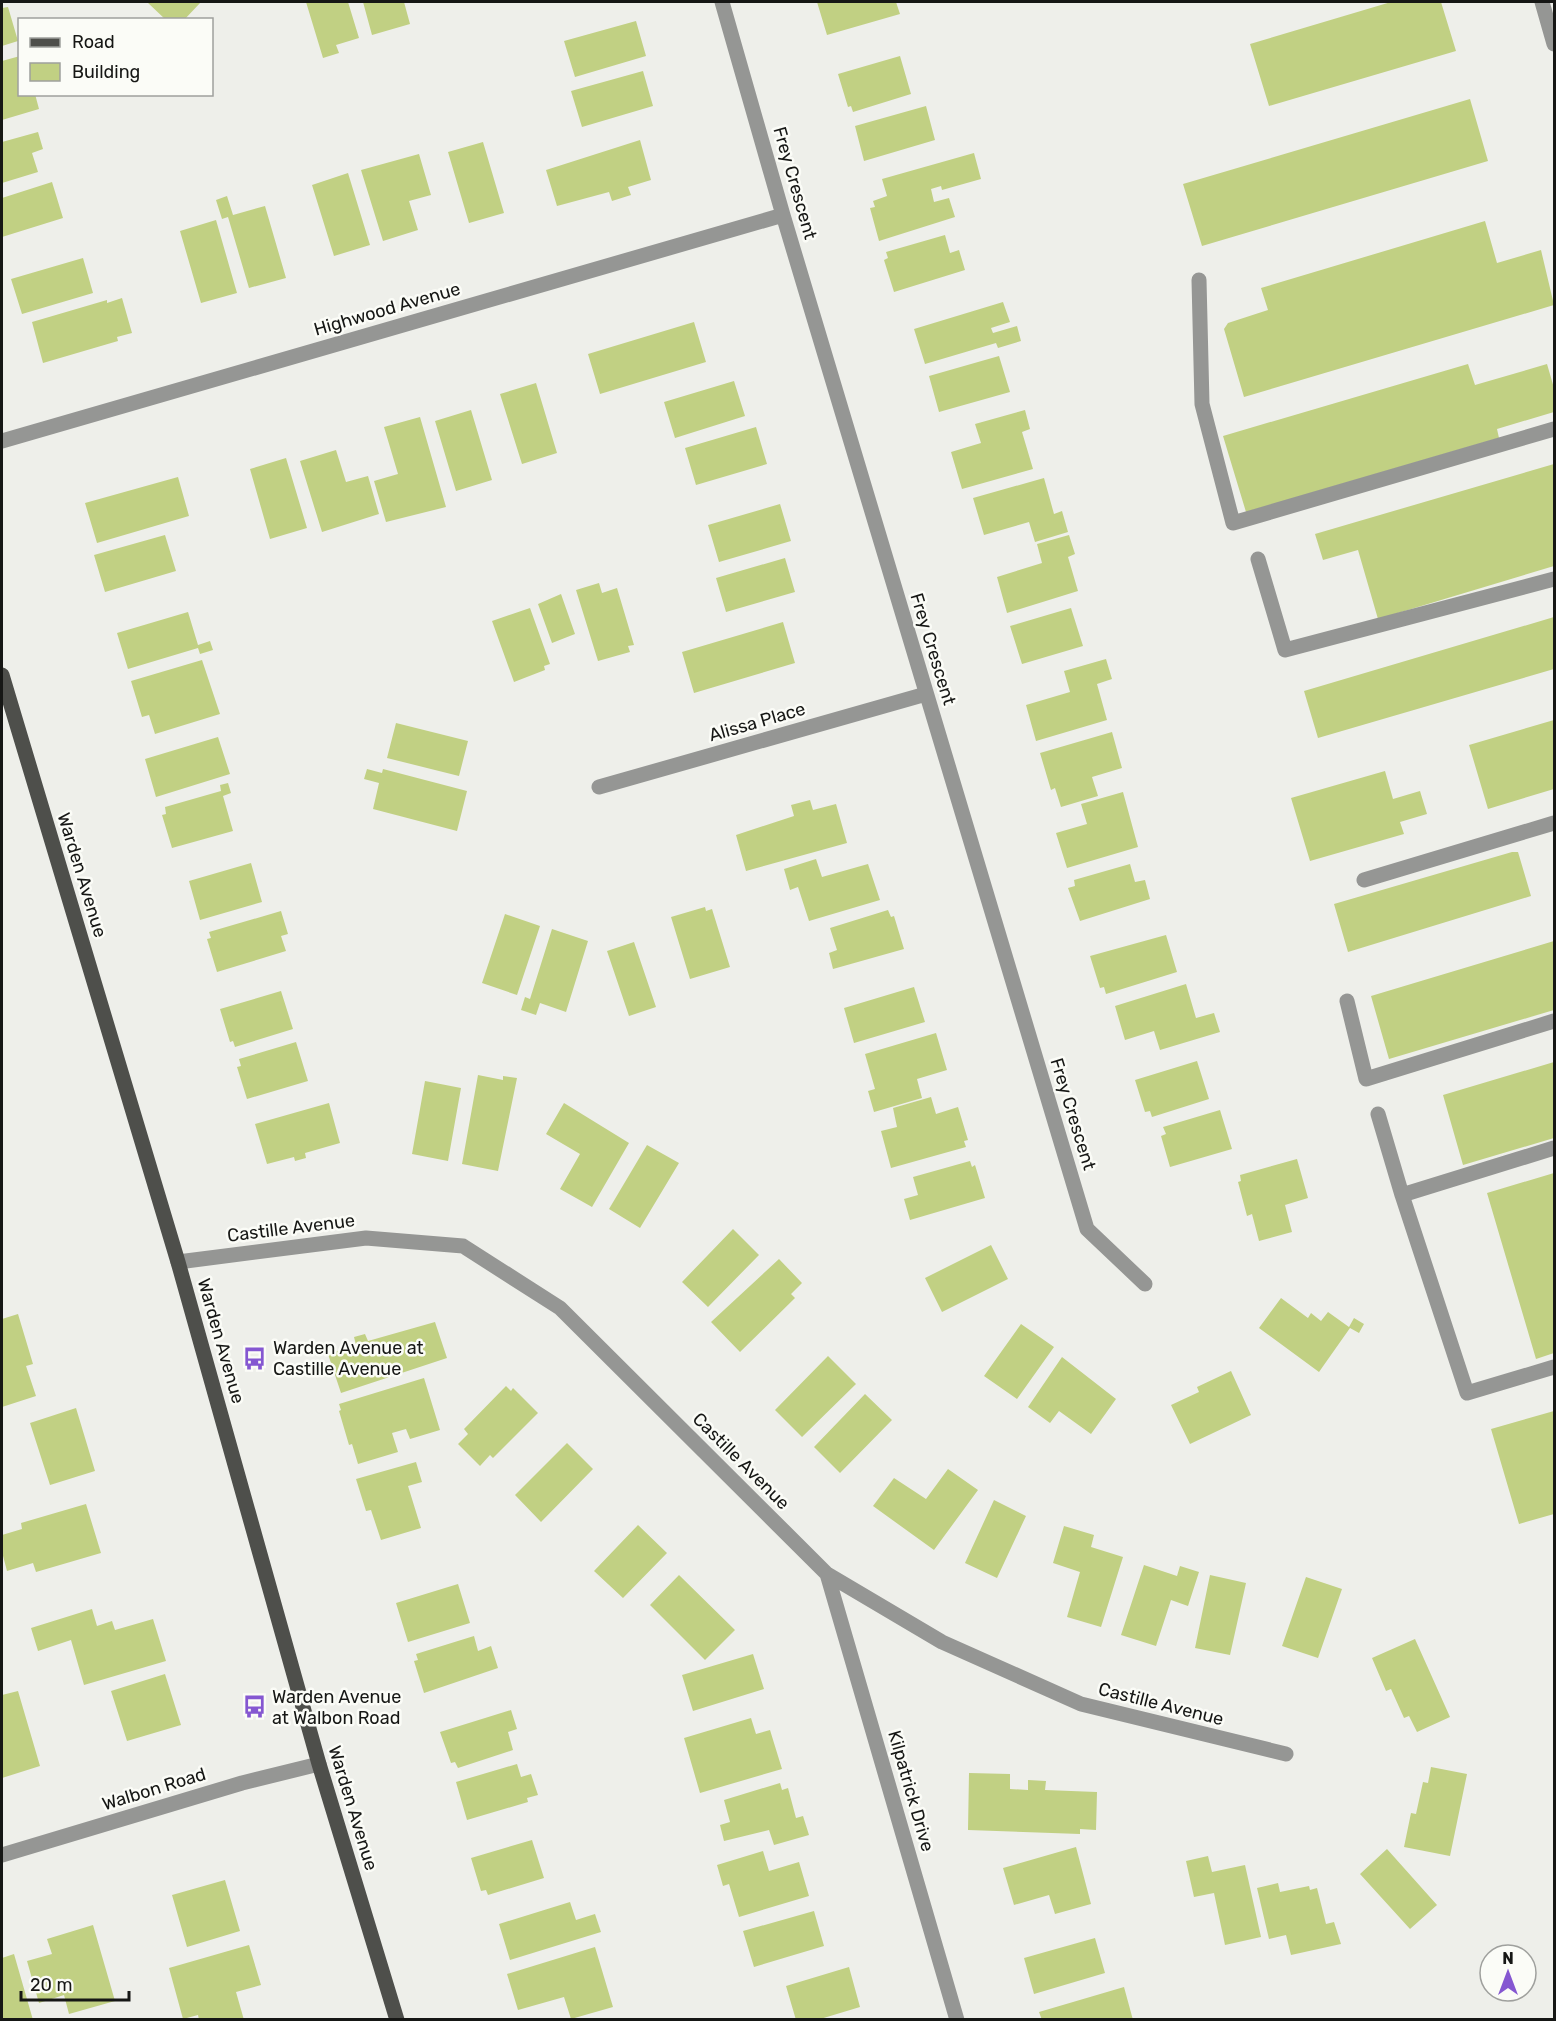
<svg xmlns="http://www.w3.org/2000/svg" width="1556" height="2021" font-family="Rubik,sans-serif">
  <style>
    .building { fill: #c1d083 }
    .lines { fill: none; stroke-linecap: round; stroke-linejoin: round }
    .minor { stroke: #959694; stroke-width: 15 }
    .major { stroke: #4e4f4b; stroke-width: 15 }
    .labels { text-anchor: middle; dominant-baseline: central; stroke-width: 5; stroke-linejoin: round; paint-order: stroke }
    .street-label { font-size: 18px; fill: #161715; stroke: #fbfcf7 }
    .poi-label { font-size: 18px; fill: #161715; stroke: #fbfcf7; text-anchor: start }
  </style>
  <rect width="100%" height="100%" fill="#eeefea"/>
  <!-- building -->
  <path class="building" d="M147,2H201L184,20H166Z
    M306,2H348L359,38L336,45L339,53L323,58Z
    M363,2H404L410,24L372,35Z
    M817,2H896L900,14L827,35Z
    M1391,2H1441L1456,51L1269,106L1250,44Z
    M8,7L18,41L2,46V8Z
    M636,21L646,56L575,77L564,41Z
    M20,56V94H35L39,109L2,120V61Z
    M900,56L911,94L853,112L851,106L848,107L838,74Z
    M643,71L653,106L582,127L571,91Z
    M1470,99L1488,161L1202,246L1183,184Z
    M926,106L935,140L864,161L855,126Z
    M38,132L43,149L32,153L38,172L2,183V142Z
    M640,140L651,180L628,187L631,195L612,201L609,192L557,206L546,170Z
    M483,142L504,213L469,223L448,152Z
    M974,153L981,179L942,190L941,186L931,189L934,202L949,198L955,217L879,241L870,208L875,207L873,201L887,196L882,179Z
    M419,154L431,195L409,201L418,230L383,241L361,170Z
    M348,173L370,245L334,256L312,185Z
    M52,182L63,218L2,237V198Z
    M227,196L233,215L265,206L286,278L249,288L228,217L222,219L216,200Z
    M216,220L237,293L201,303L180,231Z
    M1485,221L1497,263L1541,250L1554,305L1244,397L1224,329L1228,323L1268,310L1261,288Z
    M945,235L950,253L959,250L965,270L894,292L884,260L888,258L886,252Z
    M83,258L93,293L22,314L11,279Z
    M122,298L132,333L117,337L118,341L43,363L32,322L107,300V303Z
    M1003,302L1010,322L991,328L993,333L1017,326L1021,341L998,348L996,343L925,364L914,329Z
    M694,322L706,362L600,394L588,354Z
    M999,356L1010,392L939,412L929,376Z
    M1468,364L1475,385L1547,364L1554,388V412L1497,429L1499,438L1246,512L1223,436Z
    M734,381L745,416L675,438L664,402Z
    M536,383L557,453L522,464L500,394Z
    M471,410L492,480L456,491L435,421Z
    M1025,410L1030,429L1022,432L1033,469L962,489L951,452L981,443L975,424Z
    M420,417L446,507L386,522L374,481L398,474L384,427Z
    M756,427L767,464L696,485L685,448Z
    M336,450L346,482L368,476L379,514L322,532L300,461Z
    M286,458L307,528L270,539L250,469Z
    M1554,464V566L1378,619L1358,550L1323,560L1315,534Z
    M178,477L189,516L97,543L85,503Z
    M1044,478L1054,514L1062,511L1068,532L1035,542L1029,522L984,535L973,498Z
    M780,504L791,541L719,562L708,525Z
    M165,535L176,571L105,592L94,555Z
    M1069,535L1075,554L1068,557L1078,591L1007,613L997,577L1042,563L1037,544Z
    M785,558L795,592L726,612L716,578Z
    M599,583L602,593L617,588L634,645L628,646L630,652L598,661L576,590Z
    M561,594L575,634L552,643L538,604Z
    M530,608L550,664L544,666L545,670L514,682L492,621Z
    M1071,608L1083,646L1022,664L1010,626Z
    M188,612L198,645L210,641L213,650L200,654L198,648L128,669L117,633Z
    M1554,617V669L1318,738L1304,691Z
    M783,622L795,663L694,693L682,652Z
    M1106,659L1112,679L1097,684L1107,720L1036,741L1026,705L1070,692L1064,671Z
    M202,660L220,714L155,734L149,715L142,717L131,681Z
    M1554,720V789L1488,809L1469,745Z
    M396,723L468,741L459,776L387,758Z
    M1112,732L1122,768L1092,777L1098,796L1061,807L1055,788L1051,790L1040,753Z
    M218,737L230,774L156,797L145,759Z
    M367,769L382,773L383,769L467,791L457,831L373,809L379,783L364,779Z
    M1385,771L1393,799L1420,791L1427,814L1400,822L1404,834L1310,861L1291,798Z
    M228,783L231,793L223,796L233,831L172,848L162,815L166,814L165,807L221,791L220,785Z
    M1123,792L1138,847L1067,868L1056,833L1087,824L1081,804Z
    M810,800L813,810L836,804L847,843L746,871L736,835L794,816L791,805Z
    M1512,852H1518L1531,896L1348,952L1334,904Z
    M816,859L822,877L868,864L880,900L809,921L798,887L790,890L784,869Z
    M251,863L262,902L200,920L189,881Z
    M1130,864L1135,882L1145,880L1150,899L1080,921L1068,888L1075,886L1074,880Z
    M705,907L706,911L712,909L730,967L690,979L671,917Z
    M888,910L891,917L894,916L904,949L833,969L829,953L837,950L830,928Z
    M281,911L288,934L281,936L286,951L217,972L207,939L211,938L209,932Z
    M505,914L540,926L517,995L482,983Z
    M552,929L588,941L566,1012L540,1003L536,1015L521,1010L525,997L530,999Z
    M1166,935L1177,972L1106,994L1104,987L1100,988L1090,956Z
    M1554,941V1010L1389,1059L1371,996Z
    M634,942L656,1007L629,1016L607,951Z
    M1186,984L1196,1018L1214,1013L1220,1032L1160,1050L1154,1031L1125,1040L1115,1006Z
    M914,987L925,1022L854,1043L844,1008Z
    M281,991L293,1029L235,1047L233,1041L230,1042L220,1009Z
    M936,1033L947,1070L917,1079L922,1098L874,1112L868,1091L875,1089L865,1054Z
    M296,1042L308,1081L247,1099L237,1067L241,1066L239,1059Z
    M1197,1061L1209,1099L1152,1117L1150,1111L1145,1112L1135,1080Z
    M1554,1062V1138L1463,1165L1443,1095Z
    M478,1075L503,1080V1076L517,1078L498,1171L462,1164Z
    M425,1081L461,1088L448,1161L412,1154Z
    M931,1097L936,1114L958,1107L968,1140L964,1141L966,1147L891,1168L881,1131L897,1127L893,1108Z
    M329,1103L340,1143L305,1153L306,1158L295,1161L294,1157L267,1164L255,1124Z
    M564,1103L629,1143L592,1207L560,1189L580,1154L546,1134Z
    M1220,1110L1232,1149L1170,1167L1161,1136L1166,1134L1163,1127Z
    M647,1145L679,1163L640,1228L609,1209Z
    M1297,1159L1308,1198L1285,1205L1292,1232L1259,1241L1252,1214L1247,1216L1238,1182L1241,1181L1240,1175Z
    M970,1161L972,1167L975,1165L985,1198L910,1220L904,1199L918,1195L913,1177Z
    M1554,1173V1353L1536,1359L1487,1193Z
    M733,1229L759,1255L708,1307L682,1282Z
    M991,1245L1008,1279L942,1312L925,1278Z
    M779,1259L802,1283L791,1294L795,1298L740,1352L711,1322Z
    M1281,1298L1308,1318L1311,1313L1321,1321L1328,1312L1349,1327L1354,1318L1364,1324L1359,1333L1350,1328L1319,1372L1259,1328Z
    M18,1314L33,1364L26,1366L36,1396L2,1407V1319Z
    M435,1322L447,1358L341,1393L328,1354L356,1345L354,1337L365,1334L368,1341Z
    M1021,1324L1054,1347L1017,1399L984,1376Z
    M828,1356L856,1384L802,1437L775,1410Z
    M1062,1357L1116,1399L1091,1434L1059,1411L1050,1423L1028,1407Z
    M1231,1371L1251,1415L1190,1444L1171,1405L1199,1392L1197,1387Z
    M424,1378L440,1430L410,1439L406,1429L392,1433L398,1452L358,1464L352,1444L349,1445L339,1411L341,1410L339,1404Z
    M506,1386L511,1391L513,1388L538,1413L493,1458L490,1455L480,1466L458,1444L468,1434L464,1429Z
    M865,1394L892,1420L840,1473L814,1447Z
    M76,1408L95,1471L50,1485L30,1423Z
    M1554,1411V1514L1519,1524L1491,1429Z
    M567,1443L593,1469L541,1522L515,1495Z
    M416,1462L422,1482L408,1486L421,1528L381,1540L371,1510L366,1511L356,1479Z
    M948,1469L978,1490L934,1550L873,1506L894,1478L926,1499Z
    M994,1500L1026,1516L997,1578L965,1563Z
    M86,1504L101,1553L36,1572L33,1563L7,1571L2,1552V1535L22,1529L21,1523Z
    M638,1525L667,1553L623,1598L594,1571Z
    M1064,1526L1094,1535L1091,1547L1123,1557L1101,1627L1067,1617L1080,1572L1053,1563Z
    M1144,1565L1177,1576L1180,1566L1199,1572L1188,1606L1171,1600L1156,1646L1121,1635Z
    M679,1575L735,1630L705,1660L650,1605Z
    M1210,1575L1246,1583L1230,1655L1195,1648Z
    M1306,1577L1342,1589L1318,1658L1282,1646Z
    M458,1584L470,1623L408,1642L396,1603Z
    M92,1609L97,1626L112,1621L115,1630L153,1619L166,1661L84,1685L71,1640L38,1651L31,1628Z
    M474,1636L478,1651L491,1646L498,1668L424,1693L414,1661L418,1660L416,1654Z
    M1415,1639L1450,1717L1417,1732L1409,1716L1404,1718L1391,1689L1386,1691L1372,1658Z
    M753,1654L764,1689L693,1711L682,1675Z
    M165,1674L181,1725L127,1741L111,1691Z
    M18,1691L40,1766L2,1778V1695Z
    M511,1710L517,1729L508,1732L513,1750L458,1768L455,1762L451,1763L440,1732Z
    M751,1718L756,1734L770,1730L782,1769L700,1793L684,1738Z
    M517,1764L521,1777L531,1774L538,1795L527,1798L528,1802L467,1820L456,1782Z
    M1431,1767L1467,1774L1450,1856L1404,1847L1411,1813L1416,1814L1423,1782L1428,1783Z
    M969,1773L1010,1774V1789L1028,1790V1780L1046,1781L1045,1790L1097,1792L1096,1830L1080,1829V1834L968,1830Z
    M780,1783L782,1790L788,1788L796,1818L803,1816L809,1835L774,1845L769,1830L724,1841L720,1825L730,1822L724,1800Z
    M532,1840L544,1878L488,1895L486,1890L481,1891L471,1858Z
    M1076,1847L1091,1904L1055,1914L1049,1895L1014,1905L1003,1868Z
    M1387,1849L1437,1905L1410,1929L1360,1874Z
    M763,1851L769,1871L799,1862L809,1896L739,1917L729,1884L723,1886L717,1865Z
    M1208,1856L1212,1872L1245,1865L1261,1937L1225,1945L1214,1893L1194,1897L1186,1861Z
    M225,1880L240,1931L187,1947L172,1895Z
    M1278,1883L1280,1892L1309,1886L1310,1890L1317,1888L1326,1924L1334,1922L1341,1944L1291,1955L1286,1935L1269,1939L1257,1888Z
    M570,1902L576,1920L595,1914L601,1932L510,1960L499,1924Z
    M814,1911L824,1946L754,1967L743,1931Z
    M93,1925L115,2001L69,2014L64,1995L39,2003L27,1961L52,1954L47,1939Z
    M1095,1938L1105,1973L1034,1994L1024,1958Z
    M249,1945L261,1985L236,1992L244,2020H199L198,2015L183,2019L169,1968Z
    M595,1947L613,2007L571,2019L564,1997L518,2010L507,1974Z
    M14,1954L33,2020H2V1958Z
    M849,1967L860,2007L817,2020H796L786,1986Z
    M1124,1987L1133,2020H1042L1039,2012Z"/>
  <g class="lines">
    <!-- minor -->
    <path class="minor" d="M722,2L783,215L1087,1229L1145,1284
      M1542,2L1554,44
      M1199,280L1202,404L1233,523L1554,429
      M2,441L783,215
      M1258,559L1285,650L1554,579
      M599,787L926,694
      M1364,880L1554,823
      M1347,1001L1366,1079L1554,1021
      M1378,1114L1402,1195
      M1554,1148L1402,1195L1467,1393L1554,1367
      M178,1262L366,1238L463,1246L560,1308L827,1574L942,1642L1081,1704L1286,1754
      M827,1574L957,2020
      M2,1855L242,1783L319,1764"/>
    <!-- major -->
    <path class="major" d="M2,675L178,1262L319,1764L397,2020"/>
  </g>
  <!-- icons -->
  <defs>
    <symbol id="bus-bare" viewBox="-9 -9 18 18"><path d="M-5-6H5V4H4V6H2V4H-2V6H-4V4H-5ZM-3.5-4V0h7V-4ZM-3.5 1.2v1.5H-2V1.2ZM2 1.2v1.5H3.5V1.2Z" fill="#8557d1" stroke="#fbfcf7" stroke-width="2.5" paint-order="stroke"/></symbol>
  </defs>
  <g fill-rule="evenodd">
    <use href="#bus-bare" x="238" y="1342" width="33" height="33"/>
    <use href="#bus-bare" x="238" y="1690" width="33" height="33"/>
  </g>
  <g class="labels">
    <!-- street labels -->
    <g class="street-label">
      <text transform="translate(795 183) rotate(74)">Frey Crescent</text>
      <text transform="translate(387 309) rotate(-16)">Highwood Avenue</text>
      <text transform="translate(933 649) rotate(73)">Frey Crescent</text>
      <text transform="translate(757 722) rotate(-16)">Alissa Place</text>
      <text transform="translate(82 875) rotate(73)">Warden Avenue</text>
      <text transform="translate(1073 1114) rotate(73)">Frey Crescent</text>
      <text transform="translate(291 1228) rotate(-7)">Castille Avenue</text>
      <text transform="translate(221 1341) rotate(74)">Warden Avenue</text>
      <text transform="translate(741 1461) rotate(45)">Castille Avenue</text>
      <text transform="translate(1161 1704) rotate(14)">Castille Avenue</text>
      <text transform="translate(154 1789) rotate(-17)">Walbon Road</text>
      <text transform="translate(911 1791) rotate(74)">Kilpatrick Drive</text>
      <text transform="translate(353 1808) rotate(73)">Warden Avenue</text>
    </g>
    <!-- poi labels -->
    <g class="poi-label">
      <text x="273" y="1348">Warden Avenue at<tspan x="273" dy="21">Castille Avenue</tspan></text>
      <text x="272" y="1697">Warden Avenue<tspan x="272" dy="21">at Walbon Road</tspan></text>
    </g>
  </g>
  <!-- border -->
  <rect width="1556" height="2021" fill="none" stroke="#161715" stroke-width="6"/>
  <!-- legend -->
  <rect x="18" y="18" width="195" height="78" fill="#fbfcf7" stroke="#9fa09d" stroke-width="1.5"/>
  <rect x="30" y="38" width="30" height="9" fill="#4e4f4b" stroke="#9fa09d" stroke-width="1.5"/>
  <text x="72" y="48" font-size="18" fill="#161715">Road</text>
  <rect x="30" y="63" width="30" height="18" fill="#c1d083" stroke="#9fa09d" stroke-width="1.5"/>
  <text x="72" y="78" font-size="18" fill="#161715">Building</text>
  <!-- north arrow -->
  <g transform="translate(1508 1973)"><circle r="28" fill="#fbfcf7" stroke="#9fa09d" stroke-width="1.5"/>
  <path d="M0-4.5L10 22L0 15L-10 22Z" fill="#8557d1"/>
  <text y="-9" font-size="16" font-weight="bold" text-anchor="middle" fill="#161715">N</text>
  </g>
  <!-- scale -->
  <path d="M21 1991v9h108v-9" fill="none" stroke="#161715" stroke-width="3"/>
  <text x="30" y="1991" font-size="18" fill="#161715" stroke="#fbfcf7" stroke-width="4.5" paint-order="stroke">20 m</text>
</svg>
